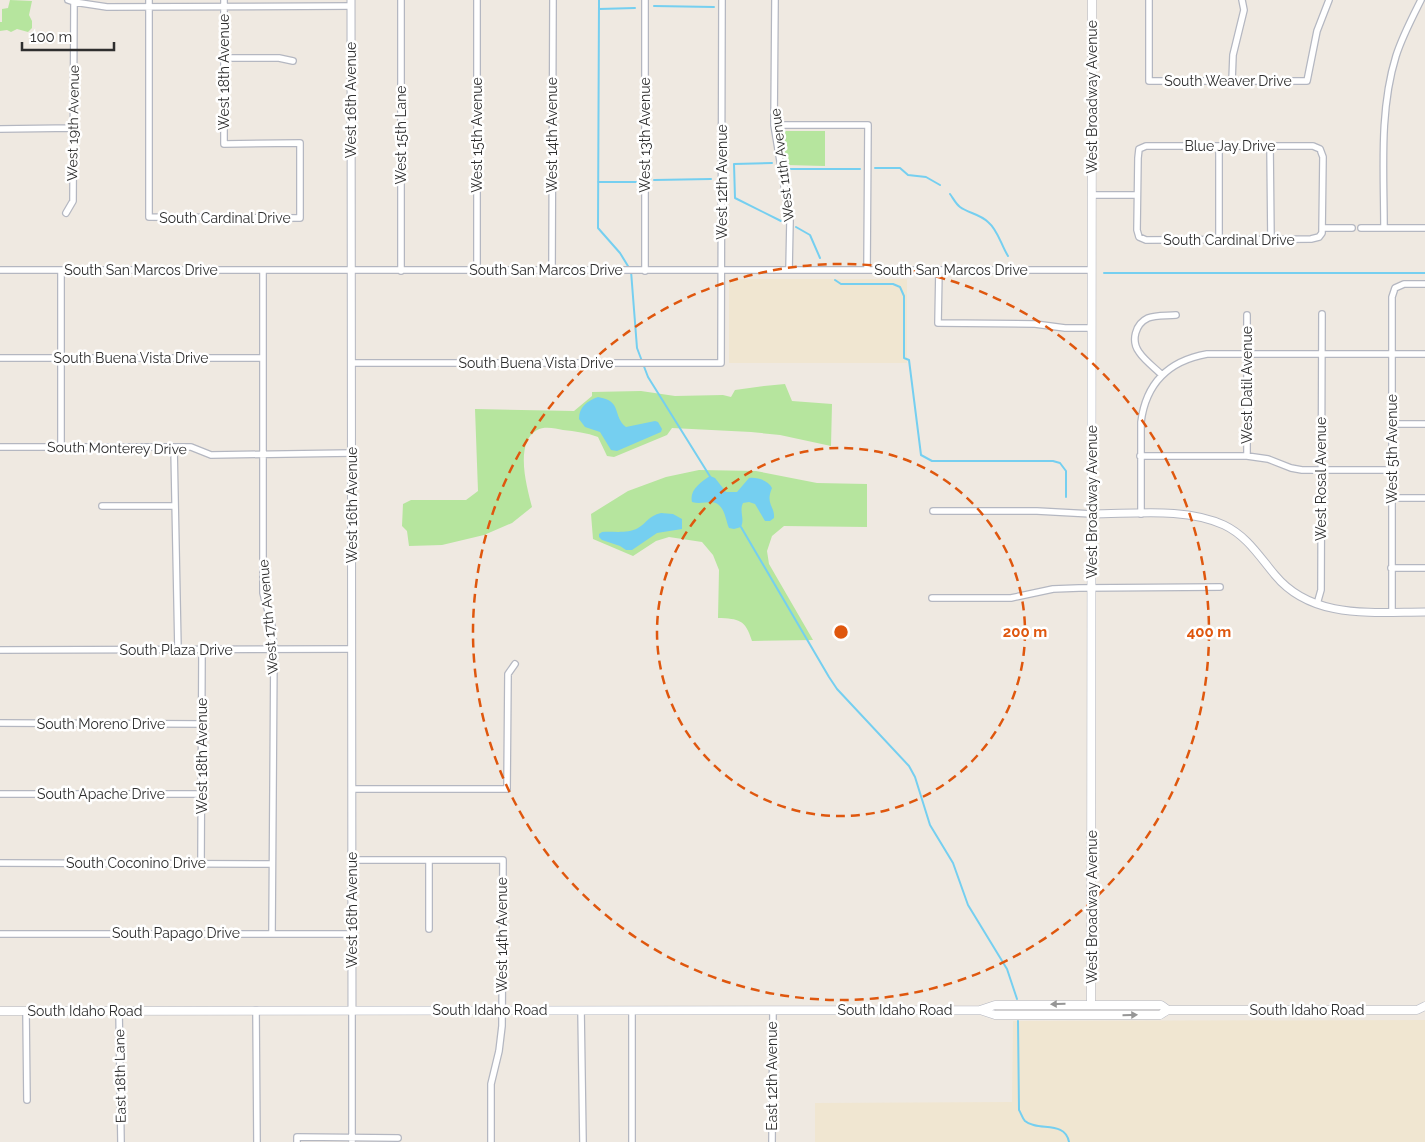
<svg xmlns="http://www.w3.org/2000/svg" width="1425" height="1142" font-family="Raleway,sans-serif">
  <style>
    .education { fill: #f0e6d1 }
    .green { fill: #b6e59e }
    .water { fill: #75cff0 }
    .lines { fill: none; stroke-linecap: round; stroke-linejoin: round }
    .stream { stroke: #75cff0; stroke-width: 2 }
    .minor-casing { stroke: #b4b7c1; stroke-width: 8 }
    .tertiary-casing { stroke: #b4b7c1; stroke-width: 9 }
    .secondary-casing { stroke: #b4b7c1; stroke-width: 9 }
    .minor { stroke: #fff; stroke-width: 5.5 }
    .tertiary { stroke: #fff; stroke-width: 7 }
    .secondary { stroke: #fff; stroke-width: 8 }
    .oneway { fill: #969696 }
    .ring { fill: none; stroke: #df570e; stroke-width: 2.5; stroke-dasharray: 9 6 }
    .labels { text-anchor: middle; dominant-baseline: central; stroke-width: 5; stroke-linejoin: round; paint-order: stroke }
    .street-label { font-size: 14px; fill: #2e2e2e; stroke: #fff }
    .centre { fill: #df570e; stroke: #fff; stroke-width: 2.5 }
    .ring-label { font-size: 15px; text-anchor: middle; font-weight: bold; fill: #df570e; stroke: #fff; stroke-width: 5; stroke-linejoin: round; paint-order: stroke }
  </style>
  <rect width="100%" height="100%" fill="#efe9e1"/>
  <!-- education -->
  <path class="education" d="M729,279H907V363H729Z
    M1425,1020V1142H815V1103L1012,1102L1013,1021Z"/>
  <!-- green -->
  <path class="green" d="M10,0L32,1L29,15L32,21V28L28,32L17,29L11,32L7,30L0,31V22H2V9L8,8Z
    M785,131H825V166L786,165L781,135Z
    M785,384L792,401L832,404L831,446L780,435L751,432L672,428L667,435L614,457L607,456L598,437C587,433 575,431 563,430C555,428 544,426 537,430C514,443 527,488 532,507L512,523L484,535L442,545L409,546L407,531L402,526L403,504L411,500H466L478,491L475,409L574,411L592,396V392L641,391L675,396L723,395L731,397L735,390L764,386Z
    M699,470L756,471L817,483L867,484V527L784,526L772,536L767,551L769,564L813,640L752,641C745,619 739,619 718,618L719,570L713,555L702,542L669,537L656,541L633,556L593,539L591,514L628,491L666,477Z"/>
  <!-- water -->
  <path class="water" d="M598,397C623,401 612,416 626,427L655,421L658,422L662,429L661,432L617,451L611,450L600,432L585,427L579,419C579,407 587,401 598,397Z
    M710,476L715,478L726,492H737L749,478C757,477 768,480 772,488C765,504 775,506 774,518L770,521H765L755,504L749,502L743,503C739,511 745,519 741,527L734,529L729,528C725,519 725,504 712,502C705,502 699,504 692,502C689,490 701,482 710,476Z
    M661,513L673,514L682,519V529L657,533L632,550H626L620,546L602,540L599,537V534L602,532C614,531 627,534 638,528C647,523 648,516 661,513Z"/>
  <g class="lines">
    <!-- stream -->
    <path class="stream" d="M599,0L598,228L620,253L631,271L637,348L648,377L711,478
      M654,6L714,7
      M599,9L635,8
      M772,163L734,164L735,198L781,221
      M875,168H900L908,175L926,177L940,185
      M788,169H860
      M654,180L711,179
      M598,182H636
      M950,194C953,198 956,204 960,207C968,213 980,214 988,222C998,230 1001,245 1008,256
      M796,227L810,235L820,258
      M1104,273H1425
      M835,280L841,284H893L900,287L904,296V358L909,360L921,455L932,461H1053L1060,463L1066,471V497
      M741,527L829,677L837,689L909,766L915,777L930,825L953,863L968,905L1007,969L1017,999
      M1018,1021L1019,1110C1021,1113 1022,1118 1025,1121C1038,1132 1065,1120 1069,1142"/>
    <defs>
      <path id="minor" d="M68,0L74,2L107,7L351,6
        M149,0V217L300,218V143L224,144V0
        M401,0V271
        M477,0V270
        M775,0L774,125L790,221L789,270
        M1149,0V81H1307L1317,31L1329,0
        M224,58H279L293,61
        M1232,81L1233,55L1244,10L1242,0
        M774,125H868L867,270
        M0,129L74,128
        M1146,146H1313L1320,149L1323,157L1322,233L1319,237L1311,239L1146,240L1139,237L1137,230L1138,158L1139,149Z
        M1270,146L1271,240
        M1092,195H1137
        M66,213L73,201L74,2
        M1323,228H1352
        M1361,228H1425
        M1384,228C1384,171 1379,111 1396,56C1402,37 1412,18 1421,0
        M1219,240V146
        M0,270H1092
        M61,270V447
        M263,270V593L272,626L274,649L272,933
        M552,270L553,0
        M939,270L938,323L1035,324L1065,328H1092
        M645,271V0
        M0,358H262
        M352,363H721L722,0
        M1162,375C1155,368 1145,361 1139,352C1131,341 1135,324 1148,318C1156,315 1167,316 1176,315
        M1392,424H1425
        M0,447H191L211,455L352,453
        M174,447L178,650
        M1140,456H1247L1268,459L1291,468L1302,470H1392
        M1247,456V315
        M1392,498H1425
        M102,506H175
        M933,511H1037L1092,514
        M1141,514V422C1146,383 1168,361 1207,354H1425
        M1391,568H1425
        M932,598H1011L1053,589L1079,588L1220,587
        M1317,604L1321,590L1322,314
        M1392,612V297L1395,288L1404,284H1425
        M0,650L352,649
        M0,723L202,724
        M352,789H507L508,674L515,664
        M0,794H201
        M352,860H503L502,1026L499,1051L491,1084V1142
        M0,863L272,864
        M201,863L202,650
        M429,929V860
        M0,934H352
        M119,1010L121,1142
        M256,1010L257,1142
        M352,1010V1142
        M581,1010L583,1142
        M632,1010V1142
        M26,1011L27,1100
        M297,1142V1137L398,1138
        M772,1142L773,1010"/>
      <path id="tertiary" d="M351,0L352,1010
        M1092,514C1134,514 1185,507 1224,525C1247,536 1259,556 1275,575C1312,620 1373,612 1425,612"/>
      <path id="secondary" d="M1091,1004L1092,0
        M980,1010L995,1005H1161L1168,1010H1417L1425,1006
        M0,1011L980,1010L995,1015H1160L1168,1010"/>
    </defs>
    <!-- minor casing -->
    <use href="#minor" class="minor-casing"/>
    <!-- tertiary casing -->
    <use href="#tertiary" class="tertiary-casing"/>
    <!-- secondary casing -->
    <use href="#secondary" class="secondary-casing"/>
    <!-- minor -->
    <use href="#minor" class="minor"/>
    <!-- tertiary -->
    <use href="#tertiary" class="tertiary"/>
    <!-- secondary -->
    <use href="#secondary" class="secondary"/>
  </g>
  <!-- one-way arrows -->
  <defs><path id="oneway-solid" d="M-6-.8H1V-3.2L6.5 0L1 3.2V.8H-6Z" transform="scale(1.25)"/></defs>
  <g class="oneway">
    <use href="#oneway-solid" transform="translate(1058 1004) rotate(179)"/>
    <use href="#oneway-solid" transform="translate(1130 1015) rotate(-1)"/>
  </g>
  <!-- distance rings -->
  <g class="ring">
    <circle cx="841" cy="632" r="184"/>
    <circle cx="841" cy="632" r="368"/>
  </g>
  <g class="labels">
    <!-- street labels -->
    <g class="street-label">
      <text transform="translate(224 72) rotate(-90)">West 18th Avenue</text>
      <text x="1228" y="81">South Weaver Drive</text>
      <text transform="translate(1092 97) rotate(-90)">West Broadway Avenue</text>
      <text transform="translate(351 100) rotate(-90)">West 16th Avenue</text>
      <text transform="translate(73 123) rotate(-89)">West 19th Avenue</text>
      <text transform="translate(401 135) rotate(-90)">West 15th Lane</text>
      <text transform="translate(477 135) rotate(-90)">West 15th Avenue</text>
      <text transform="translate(552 135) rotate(-90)">West 14th Avenue</text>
      <text transform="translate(645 135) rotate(-90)">West 13th Avenue</text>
      <text x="1230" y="146">Blue Jay Drive</text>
      <text transform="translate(782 165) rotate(-97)">West 11th Avenue</text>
      <text transform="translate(722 182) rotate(-90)">West 12th Avenue</text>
      <text x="225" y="218">South Cardinal Drive</text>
      <text x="1229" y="240">South Cardinal Drive</text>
      <text x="141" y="270">South San Marcos Drive</text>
      <text x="546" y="270">South San Marcos Drive</text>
      <text x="951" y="270">South San Marcos Drive</text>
      <text x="131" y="358">South Buena Vista Drive</text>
      <text x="536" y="363">South Buena Vista Drive</text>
      <text transform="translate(1247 385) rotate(-90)">West Datil Avenue</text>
      <text transform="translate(117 448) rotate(1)">South Monterey Drive</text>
      <text transform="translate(1392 449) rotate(-90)">West 5th Avenue</text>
      <text transform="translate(1321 479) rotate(-90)">West Rosal Avenue</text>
      <text transform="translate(1092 502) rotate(-90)">West Broadway Avenue</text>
      <text transform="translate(352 505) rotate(-90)">West 16th Avenue</text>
      <text transform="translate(268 617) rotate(-95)">West 17th Avenue</text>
      <text x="176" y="650">South Plaza Drive</text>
      <text x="101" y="724">South Moreno Drive</text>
      <text transform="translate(202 756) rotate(-90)">West 18th Avenue</text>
      <text x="101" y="794">South Apache Drive</text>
      <text x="136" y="863">South Coconino Drive</text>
      <text transform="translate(1092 907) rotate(-90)">West Broadway Avenue</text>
      <text transform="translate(352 910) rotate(-90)">West 16th Avenue</text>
      <text x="176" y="933">South Papago Drive</text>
      <text transform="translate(502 935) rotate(-90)">West 14th Avenue</text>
      <text x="490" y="1010">South Idaho Road</text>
      <text x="895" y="1010">South Idaho Road</text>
      <text x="1307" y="1010">South Idaho Road</text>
      <text x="85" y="1011">South Idaho Road</text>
      <text transform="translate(120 1076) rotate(-91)">East 18th Lane</text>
      <text transform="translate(772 1076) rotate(-90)">East 12th Avenue</text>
    </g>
  </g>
  <circle cx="841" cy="632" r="8" class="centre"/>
  <g class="ring-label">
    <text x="1025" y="637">200 m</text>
    <text x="1209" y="637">400 m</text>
  </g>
  <!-- scale -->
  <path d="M22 42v8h92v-8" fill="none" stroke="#2e2e2e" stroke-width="2.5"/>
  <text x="30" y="42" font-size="15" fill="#2e2e2e" stroke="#ffffff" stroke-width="4" paint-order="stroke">100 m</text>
</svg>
